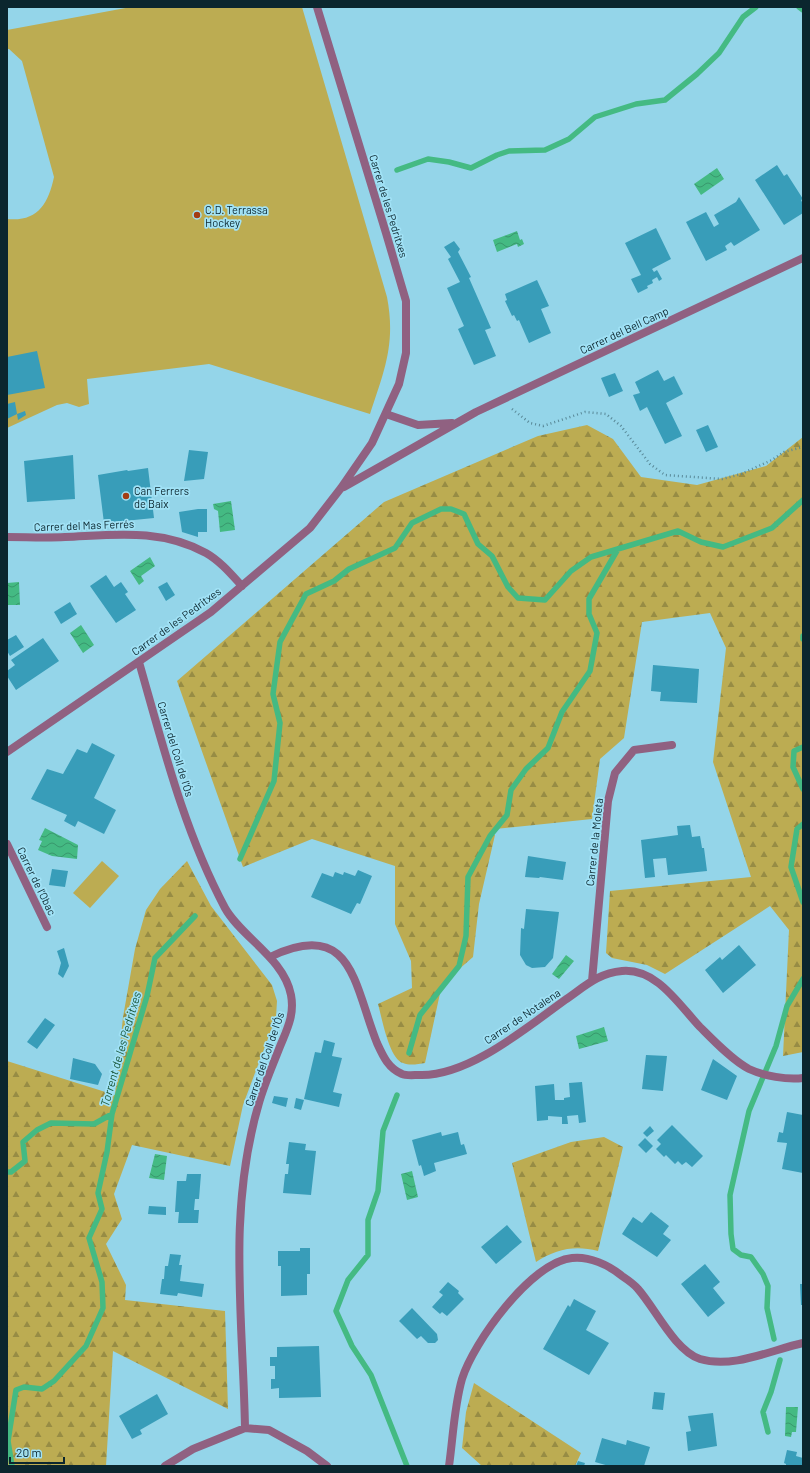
<svg xmlns="http://www.w3.org/2000/svg" width="810" height="1473" font-family="Barlow,sans-serif">
  <style>
    .forest { fill: url(#forest-firs) }
    .pitch { fill: #bcac52 }
    .water { fill: url(#water-waves) }
    .lines { fill: none; stroke-linecap: round; stroke-linejoin: round }
    .stream { stroke: #44ba83; stroke-width: 5.5 }
    .building { fill: #389db9 }
    .path { stroke: #598998; stroke-width: 2.5; stroke-dasharray: 1 3; stroke-linecap: butt }
    .minor { stroke: #906181; stroke-width: 8 }
    .poi-dot { fill: #a33d14; stroke: #a1e2f6; stroke-width: 1.5 }
    .labels { text-anchor: middle; dominant-baseline: central; stroke-width: 3.5; stroke-linejoin: round; paint-order: stroke }
    .street-label { font-size: 11px; fill: #0b262e; stroke: #a1e2f6 }
    .poi-label { font-size: 11px; fill: #0b262e; stroke: #a1e2f6; text-anchor: start }
    .water-label { font-size: 12px; font-style: italic; fill: #1c583c; stroke: #a1e2f6 }
  </style>
  <defs>
    <pattern id="forest-firs" width="22" height="20" patternUnits="userSpaceOnUse"><rect width="22" height="20" fill="#bcac52"/><path d="M5 1l3.5 6h-7zM16 11l3.5 6h-7z" fill="#978c44"/></pattern>
    <pattern id="water-waves" width="16" height="10" patternUnits="userSpaceOnUse"><rect width="16" height="10" fill="#44ba83"/><path d="M0 5q4-4 8 0t8 0" fill="none" stroke="#37976c"/></pattern>
  </defs>
  <rect width="100%" height="100%" fill="#94d5e9"/>
  <!-- forest -->
  <path class="forest" d="M587,425L613,439L641,477L697,485L766,466L803,437V1052L783,1056L789,930L770,906L665,974L647,965L612,958L606,953L610,891L751,877L713,762L726,648L710,613L642,622L624,738L600,759L592,819L495,829L492,835H495L479,904L473,957L442,984L425,1063C418,1064 410,1066 403,1063C389,1059 382,1018 378,1004L412,988L411,961L395,924V866L312,839L243,867L177,681L384,502L538,436Z
    M187,861L211,906L272,985L277,1001L276,1017L243,1105L230,1166L132,1145L114,1194L122,1219L106,1244L126,1285L125,1300L225,1311L228,1409L113,1351L106,1466H7V1061L115,1095L123,1017L135,949L146,910L160,889Z
    M604,1137L623,1147L598,1251C575,1245 556,1249 536,1262L512,1163L571,1142Z
    M474,1383L581,1453L575,1466H482L462,1448L466,1412Z"/>
  <!-- pitch -->
  <path class="pitch" d="M131,7H302L387,297C396,344 384,371 370,414L209,364L87,379L89,404L79,407L67,403L57,405L7,428V219C37,222 48,205 54,177L22,61L9,49H7V30Z
    M102,861L119,876L90,908L73,893Z"/>
  <!-- water -->
  <path class="water" d="M717,168L724,179L701,195L694,184Z
    M517,231L520,240L522,239L524,244L518,247L517,244L497,252L493,240Z
    M231,501L235,530L220,532L218,511L214,509L213,504Z
    M150,557L155,566L141,576L144,581L139,585L130,571Z
    M19,582L20,605H7V583Z
    M81,625L94,645L83,653L70,633Z
    M45,828L78,845L77,859L52,856L38,850L42,841L39,840Z
    M566,955L574,961L559,979L552,974Z
    M604,1027L608,1041L579,1049L576,1036Z
    M155,1154L167,1156L164,1180L149,1178Z
    M412,1171L418,1197L407,1200L401,1174Z
    M786,1407H798L796,1432H792L791,1437L785,1436Z"/>
  <g class="lines">
    <!-- stream -->
    <path class="stream" d="M799,7L803,10
      M397,170L428,159L449,162L471,168L497,155L509,151L545,150L569,139L595,117L636,104L665,100L697,74L719,53L743,17L756,7
      M803,636V639
      M803,747L794,751L793,767L803,789
      M803,824L797,829L791,867L803,902
      M240,859L274,781L280,723L273,694L280,642L306,594L334,581L349,569L395,548L412,523L441,509H451L464,514L478,544L492,556L508,587L518,598L545,600L571,571L591,557L678,531L701,542L723,547L772,528L803,500
      M409,1053L420,1015L459,966L466,936L468,877L490,836L507,815L511,790L526,769L548,748L562,712L590,671L597,633L589,614V599L618,549
      M397,1095L383,1131L378,1191L368,1220V1255L348,1280L336,1311L352,1346L371,1375L407,1466
      M7,1172H11L25,1161L23,1142L37,1130L51,1123L94,1124L112,1114L147,996L155,958L195,916
      M774,1339L767,1308L768,1286L763,1274L751,1257L741,1255L733,1249L731,1234L730,1195L749,1111L776,1046L787,1006L803,979
      M768,1432L763,1412L771,1392L780,1360
      M12,1466L8,1441L16,1390L24,1387L42,1389L54,1381L86,1346L103,1308L102,1282L89,1238L102,1209L98,1193L107,1152L112,1114"/>
  </g>
  <!-- building -->
  <path class="building" d="M777,165L784,176L787,174L803,199L801,200L803,204V213L784,225L755,180Z
    M739,197L760,230L734,246L731,242L725,246L727,250L706,261L686,222L706,212L714,227L719,224L714,215L736,202Z
    M656,228L671,259L652,269L654,272L657,270L662,279L659,281L657,277L652,280L653,283L647,286L648,288L638,293L631,279L641,275L625,243Z
    M454,241L460,249L458,252L471,277L469,278L491,328L485,330L496,356L474,365L458,329L464,326L447,288L460,282L448,259L451,257L444,247Z
    M537,280L549,306L541,309L551,333L529,343L519,320L517,321L514,315L512,316L505,301L507,300L505,294Z
    M37,351L45,388L7,395V357Z
    M658,370L664,381L674,376L683,394L666,403L682,436L665,444L647,407L640,411L633,395L640,393L635,382Z
    M615,373L623,391L609,397L601,378Z
    M15,402L17,414L7,419V404Z
    M25,411L26,415L18,420L17,414Z
    M708,425L718,447L706,452L696,430Z
    M189,450L208,452L204,479L184,481Z
    M73,455L75,499L27,502L24,461Z
    M148,468L154,518L104,523L98,475L127,470L128,471Z
    M198,509H207V532H198V537L182,532L179,512Z
    M106,575L114,587L121,582L128,592L125,594L136,610L116,623L90,586Z
    M167,582L175,595L166,601L158,587Z
    M70,602L77,614L61,624L54,612Z
    M16,635L24,647L10,656L7,651V640Z
    M43,638L59,661L16,690L7,676V671L15,665L11,660Z
    M653,665L699,669L697,703L660,701L661,692L651,691Z
    M92,743L115,755L94,798L116,810L104,834L78,821L75,827L64,821L67,815L31,799L47,769L63,774L77,749L87,753Z
    M690,825L692,837L700,836L702,848H704L707,871L668,875L666,858L653,859L655,877L645,878L641,840L678,835L677,826Z
    M528,856L566,862L563,880L540,877L539,878L525,877Z
    M52,869L68,871L65,887L49,885Z
    M358,870L372,876L360,904L357,903L351,914L311,897L322,873L333,877L335,872L343,875L344,872L355,876Z
    M526,909L559,912L553,958L545,967L532,968L526,965L520,955L521,928L524,929Z
    M739,945L756,965L723,993L705,970L720,957L722,960Z
    M64,948L69,966L63,978L58,974L61,963L57,951Z
    M45,1018L55,1025L37,1049L27,1042Z
    M324,1040L335,1043L332,1056L342,1058L333,1092L342,1094L339,1107L304,1099L315,1052L321,1053Z
    M646,1055L667,1056L663,1091L642,1089Z
    M73,1058L95,1064L102,1074L98,1085L70,1079Z
    M713,1059L737,1076L727,1100L701,1090Z
    M582,1082L586,1122L579,1123L578,1115L567,1116L568,1124H562V1117L548,1116V1120L537,1121L535,1086L554,1084L555,1100H564V1098L570,1097L569,1083Z
    M274,1096L288,1098L286,1107L272,1103Z
    M296,1098L304,1100L301,1110L294,1108Z
    M787,1112L803,1115V1173L782,1169L787,1143L777,1142L779,1132L783,1133Z
    M672,1125L703,1156L692,1167L686,1162L682,1165L678,1161L675,1164L666,1155L664,1157L656,1149L661,1144L657,1140Z
    M650,1126L654,1131L647,1137L643,1133Z
    M441,1132L442,1136L458,1132L461,1145L464,1144L467,1154L434,1163L436,1171L424,1176L421,1165L419,1166L412,1140Z
    M645,1138L653,1146L646,1153L638,1145Z
    M289,1142L306,1144L305,1150L316,1151L311,1195L283,1193L285,1174H288L289,1164H286Z
    M187,1174H201L199,1199H195L194,1210H199L198,1223H178L179,1212H175L177,1181H186Z
    M149,1206L166,1207V1215L148,1214Z
    M651,1212L669,1226L663,1234L671,1240L657,1257L622,1234L633,1217L642,1223Z
    M507,1225L522,1242L496,1264L481,1247Z
    M300,1248H310V1274H307V1295L281,1296V1266H278V1251H300Z
    M170,1254L181,1255L179,1265H182L180,1281L204,1284L202,1297L178,1293L177,1296L160,1294L162,1279H164L165,1266H168Z
    M705,1264L720,1282L713,1288L725,1303L708,1317L681,1284Z
    M448,1282L459,1291L458,1293L464,1299L447,1316L442,1312L440,1314L432,1307L443,1295L439,1292Z
    M800,1284H803V1305H801Z
    M574,1299L596,1311L586,1330L609,1343L589,1375L543,1349L568,1305L570,1307Z
    M412,1308L437,1334L438,1340L435,1343H428L421,1336L417,1339L399,1321Z
    M319,1346L321,1397L279,1398V1388L271,1389V1379H275V1366H270V1357H277V1347Z
    M654,1392L665,1393L663,1410L652,1409Z
    M157,1394L168,1414L140,1430L142,1434L132,1439L119,1416Z
    M713,1413L717,1446L688,1451L686,1432L691,1431L688,1416Z
    M602,1438L626,1445L627,1440L650,1447L644,1466H609L595,1462Z
    M787,1450L797,1452L796,1456L803,1458V1466H786V1464L784,1463Z
    M578,1461L585,1463L584,1466H576Z"/>
  <g class="lines">
    <!-- path -->
    <path class="path" d="M512,409L530,423L543,426L585,412L606,414L621,426L650,464L665,475L722,479L741,474L772,460L784,452L803,447"/>
    <!-- minor -->
    <path class="minor" d="M386,414L418,425L452,423
      M344,487L476,412L803,258
      M7,537C26,537 46,538 65,537C114,535 160,528 206,553C220,561 231,574 242,586
      M139,662C163,746 184,831 225,908C241,937 284,958 291,995C295,1016 286,1031 279,1049C272,1067 264,1085 259,1103C227,1211 243,1317 245,1428
      M7,752L211,612L310,528L341,488L372,443L399,384L406,353V301L386,233L317,7
      M7,844L47,927
      M270,957C353,917 354,986 377,1043C383,1056 388,1068 402,1074C406,1076 414,1075 419,1075C468,1077 526,1028 565,1000C584,987 598,973 622,971C657,968 679,1005 700,1027C713,1040 733,1061 749,1069C764,1076 787,1080 803,1078
      M592,981L608,801L615,773L634,750L672,745
      M165,1466L193,1449L245,1428L269,1430L307,1451L327,1466
      M449,1466C453,1438 454,1407 462,1379C473,1343 531,1262 572,1258C589,1256 609,1265 622,1276C628,1280 634,1284 638,1289C655,1308 675,1351 700,1359C733,1369 771,1350 803,1343"/>
  </g>
  <!-- markers -->
  <g class="poi-dot">
    <circle cx="197" cy="215" r="4"/>
    <circle cx="126" cy="496" r="4"/>
  </g>
  <g class="labels">
    <!-- street labels -->
    <g class="street-label">
      <text transform="translate(389 206) rotate(73)">Carrer de les Pedritxes</text>
      <text transform="translate(624 330) rotate(-25)">Carrer del Bell Camp</text>
      <text transform="translate(84 525) rotate(-2)">Carrer del Mas Ferrés</text>
      <text transform="translate(176 621) rotate(-36)">Carrer de les Pedritxes</text>
      <text transform="translate(176 749) rotate(73)">Carrer del Coll de l'Ós</text>
      <text transform="translate(594 842) rotate(-84)">Carrer de la Moleta</text>
      <text transform="translate(37 881) rotate(64)">Carrer de l'Obac</text>
      <text transform="translate(522 1016) rotate(-34)">Carrer de Notalena</text>
      <text transform="translate(264 1059) rotate(-71)">Carrer del Coll de l'Ós</text>
    </g>
    <!-- poi labels -->
    <g class="poi-label">
      <text x="205" y="209">C.D. Terrassa<tspan x="205" dy="13">Hockey</tspan></text>
      <text x="134" y="490">Can Ferrers<tspan x="134" dy="13">de Baix</tspan></text>
    </g>
    <!-- water labels -->
    <g class="water-label">
      <text transform="translate(120 1049) rotate(-74)">Torrent de les Pedritxes</text>
    </g>
  </g>
  <!-- border -->
  <rect width="810" height="1473" fill="none" stroke="#0b262e" stroke-width="16"/>
  <!-- scale -->
  <path d="M10 1457v6h54v-6" fill="none" stroke="#0b262e" stroke-width="2"/>
  <text x="16" y="1457" font-size="12" fill="#0b262e" stroke="#a1e2f6" stroke-width="3" paint-order="stroke">20 m</text>
</svg>
